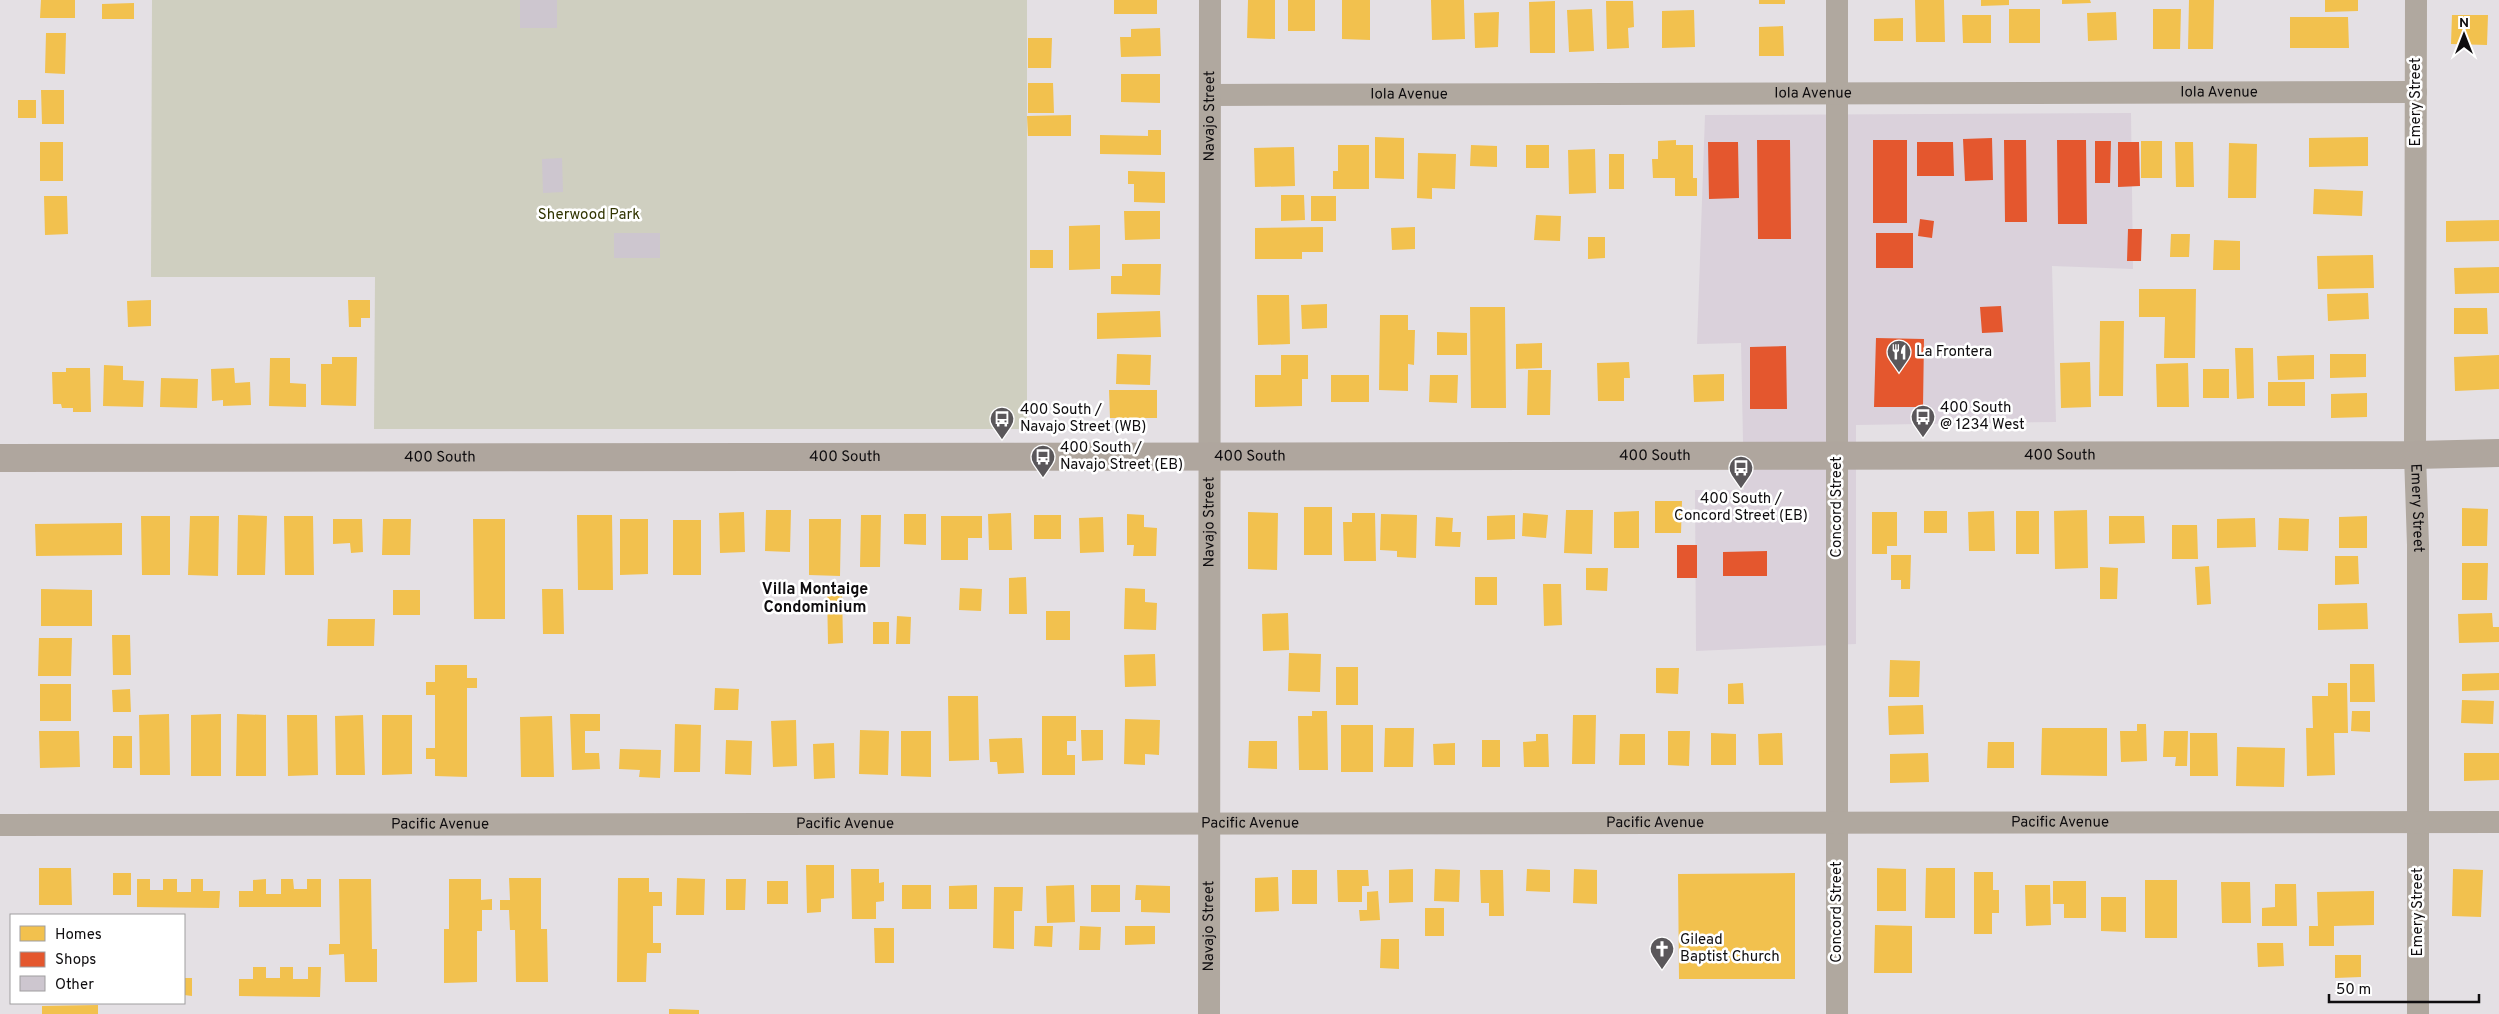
<svg xmlns="http://www.w3.org/2000/svg" width="2499" height="1014" font-family="Overpass,sans-serif">
  <style>
    .built { fill: #dad1db }
    .green { fill: #cfcfc0 }
    .homes { fill: #f2c14e }
    .shops { fill: #e4572e }
    .building { fill: #cdc6cf }
    .lines { fill: none; stroke-linecap: round; stroke-linejoin: round }
    .street { stroke: #b0a89f; stroke-width: 22 }
    .secondary { stroke: #afa69e; stroke-width: 28 }
    .labels { text-anchor: middle; dominant-baseline: central; stroke-width: 5; stroke-linejoin: round; paint-order: stroke }
    .street-label { font-size: 15px; fill: #0f0d0f; stroke: #fff }
    .park-label { font-size: 15px; fill: #313400; stroke: #fff }
    .poi-label { font-size: 15px; fill: #0f0d0f; stroke: #fff; text-anchor: start }
    .neighbourhood-label { font-size: 16px; font-weight: bold; fill: #0f0d0f; stroke: #fff }
  </style>
  <rect width="100%" height="100%" fill="#e4e0e4"/>
  <!-- built -->
  <path class="built" d="M2131,113L2133,269L2052,266L2056,422L1856,425V644L1696,651L1695,490H1744L1741,343L1697,344L1705,115Z"/>
  <!-- green -->
  <path class="green" d="M152,0H1027V429H374L375,277H151Z"/>
  <!-- homes -->
  <path class="homes" d="M41,0H75V18H40Z
    M1114,0H1157V14H1114Z
    M1248,0H1275V39L1247,38Z
    M1288,0H1315V31H1288Z
    M1342,0H1370V40L1342,39Z
    M1431,0H1464L1465,39L1432,40Z
    M1759,0H1785V4H1759Z
    M1915,0H1944L1945,42H1916Z
    M1981,0H2009V5L1981,6Z
    M2062,0H2090L2091,3L2062,4Z
    M2189,0H2214L2213,49H2188Z
    M2325,0H2358V11L2325,12Z
    M1555,1V53H1530L1529,2Z
    M1606,1H1633L1634,27L1628,28L1629,48L1607,49Z
    M134,3V19H102V4Z
    M1592,9L1594,51L1569,52L1567,10Z
    M2009,9H2040V43H2009Z
    M2153,9H2181L2180,49H2153Z
    M1694,10L1695,47L1662,48V11Z
    M1499,12L1498,47L1475,48L1474,13Z
    M2116,12L2117,40L2088,41L2087,13Z
    M1962,15H1991V43H1963Z
    M2452,15H2488L2487,45L2451,44Z
    M2290,17H2348L2349,48H2290Z
    M1903,18V41H1874V19Z
    M1783,26L1784,56H1759V27Z
    M1160,28L1161,56L1121,57L1120,37H1131V29Z
    M46,33H66L65,74L45,73Z
    M1028,38H1052L1051,68H1028Z
    M1121,74H1160V103L1121,102Z
    M1028,83H1053L1054,113H1028Z
    M41,90H64V124H42Z
    M18,100H36V118H18Z
    M1071,115V136H1028L1027,116Z
    M1148,130H1161V155L1100,154V135L1148,136Z
    M1375,137L1404,138V179L1375,178Z
    M2368,137V166L2309,167V138Z
    M1676,140V145H1693V178H1697V196H1675V178H1653L1652,159H1658V141Z
    M2141,141H2162V178H2141Z
    M40,142H63V181H40Z
    M2175,142H2193L2194,187H2176Z
    M2229,143L2257,144L2256,198H2228Z
    M1338,145H1369V189H1333V171H1338Z
    M1471,145L1497,146V167L1470,166Z
    M1526,145H1549V168H1526Z
    M1294,147L1295,186L1255,187L1254,148Z
    M1595,149L1596,193L1569,194L1568,150Z
    M1418,153L1456,154L1455,189L1432,188V199L1417,198Z
    M1609,154H1624V189H1609Z
    M1128,171L1165,172V203L1134,202V184H1128Z
    M2314,189L2363,191L2362,216L2313,214Z
    M1281,195H1304L1305,220L1281,221Z
    M44,196H67L68,234L45,235Z
    M1311,196H1336V221H1311Z
    M1124,211H1160V239L1125,240Z
    M1536,215L1561,216L1560,241L1534,240Z
    M2499,220V241L2446,242V221Z
    M1100,225V269L1069,270V226Z
    M1323,227V252H1302V259H1255V228Z
    M1415,227V249L1392,250L1391,228Z
    M2171,234H2190L2189,257H2170Z
    M1588,237H1605V258L1588,259Z
    M2214,240L2240,241V270H2213Z
    M1030,250H1053V268H1030Z
    M2373,255L2374,288L2318,289L2317,256Z
    M1122,264H1161L1160,295L1111,294V276H1122Z
    M2499,267V293L2455,294L2454,268Z
    M2139,289H2196L2195,358H2164L2165,317H2139Z
    M2368,293L2369,319L2328,321L2327,294Z
    M1257,295H1289L1290,344L1258,345Z
    M151,300V326L128,327L127,301Z
    M348,300H370V318H361V327H349Z
    M1327,304V328L1302,329L1301,305Z
    M1470,307H1505L1506,408H1471Z
    M2454,308H2487L2488,334H2454Z
    M1160,311L1161,337L1097,339V313Z
    M1380,315H1408V330H1415L1414,365L1408,364V391L1379,390Z
    M2100,321H2124L2123,396H2099Z
    M1437,332L1467,333V355H1437Z
    M1542,343V368L1516,369V344Z
    M2235,348H2253L2254,398L2237,399Z
    M1117,354L1151,355L1150,385L1116,384Z
    M2330,354H2366V377L2330,378Z
    M1281,355H1308V379H1302V406L1255,407V375H1281Z
    M2314,355V379L2278,380L2277,356Z
    M2499,355V389L2455,391L2454,357Z
    M332,357H357L356,406L321,405V364H332Z
    M270,358H290V383L306,384V407L269,406Z
    M1629,362L1630,378H1624V401H1598L1597,363Z
    M2090,362L2091,407L2061,408L2060,363Z
    M2188,363L2189,407H2157L2156,364Z
    M104,365L123,366V380L144,381L143,407L103,406Z
    M66,368H90L91,412H73V408H62L61,404H53L52,372H66Z
    M234,368L235,383L250,382L251,405L223,406V400L212,401L211,369Z
    M2203,369H2229V398H2203Z
    M1528,370H1551L1550,415H1527Z
    M1724,374V401L1694,402L1693,375Z
    M1331,375H1369V402H1331Z
    M1430,375H1458L1457,403L1429,402Z
    M161,378L198,379L197,408L160,407Z
    M2268,382H2305V406H2268Z
    M1109,390H1157V418H1110Z
    M2367,393V417L2331,418V394Z
    M1655,501H1682L1681,533H1655Z
    M1304,507H1332V555H1304Z
    M2462,508L2488,509L2487,546H2462Z
    M766,510H791L790,552L765,551Z
    M1566,510H1593L1592,554L1564,553Z
    M2087,510L2088,568L2055,569L2054,511Z
    M1639,511V548H1614V512Z
    M1924,511H1947V533H1924Z
    M1994,511L1995,551H1969L1968,512Z
    M2016,511H2039V554H2016Z
    M744,512L745,552L720,553L719,513Z
    M1248,512L1278,513L1277,570L1248,569Z
    M1872,512H1897V546H1887V554H1872Z
    M1011,513L1012,550H989L988,514Z
    M1352,513H1375L1376,561H1344L1343,522H1352Z
    M1523,513L1548,515L1546,538L1522,536Z
    M904,514H926V545L904,544Z
    M1127,514L1144,515V527L1157,528L1156,556H1133L1134,545H1127Z
    M1381,514L1417,515L1416,558L1397,557V551L1380,550Z
    M238,515L267,516L265,575H237Z
    M577,515H612L613,590H578Z
    M861,515H881L880,567H860Z
    M1034,515H1061V539H1034Z
    M1515,515V539L1487,540V516Z
    M141,516H170V575H142Z
    M190,516H219L218,576L188,575Z
    M284,516H313L314,575H285Z
    M941,516H982V538H968V560H941Z
    M2109,516H2144L2145,543L2109,544Z
    M2367,516V548H2339V517Z
    M1103,517L1104,552L1080,553L1079,518Z
    M1436,517L1453,518L1452,532H1461L1460,547L1435,546Z
    M2255,518L2256,547L2217,548V519Z
    M2279,518L2309,519L2308,551L2278,550Z
    M333,519H362L363,552L351,553L350,543L333,544Z
    M383,519H411L410,555H382Z
    M473,519H505V619H474Z
    M620,519H648V574L620,575Z
    M809,519H841L840,576L809,575Z
    M673,520H701V575H673Z
    M122,523V555L36,556L35,524Z
    M2172,525H2197L2198,559H2172Z
    M1891,555H1911L1910,589H1901V580H1891Z
    M2335,556H2358L2359,584L2335,585Z
    M2462,563H2488L2487,600H2462Z
    M2209,566L2211,604L2197,605L2195,567Z
    M2100,567L2118,568L2117,599H2100Z
    M1586,568H1608L1607,591L1586,590Z
    M1026,577L1027,614H1009V578Z
    M1475,577H1497V605H1475Z
    M1543,584H1561L1562,625L1544,626Z
    M960,588L982,589L981,611L959,610Z
    M1125,588L1145,589V602L1157,603L1156,630L1124,629Z
    M41,589L92,590V626H41Z
    M542,589H563L564,634H543Z
    M393,590H420V615H393Z
    M827,590H842L843,643L828,644Z
    M2367,603L2368,629L2318,630V604Z
    M1046,611H1070V640H1046Z
    M1288,613L1289,650L1263,651L1262,614Z
    M2492,613L2493,627H2499V642L2459,643L2458,614Z
    M897,616L911,617L910,644H896Z
    M328,619H375L374,646H327Z
    M873,622H889V644H873Z
    M112,635H130L131,675H113Z
    M39,638H72L71,676H38Z
    M1289,653L1321,654L1320,692L1288,691Z
    M1155,654L1156,686L1125,687L1124,655Z
    M1890,660L1920,661L1919,697H1889Z
    M2350,664H2374L2375,702H2350Z
    M435,665H467V678H477V688H467V777L435,776V759H426V748H435V695H426V682H435Z
    M1336,667H1358V705H1336Z
    M1656,668H1679L1678,694L1656,693Z
    M2499,673V690L2462,691V674Z
    M1743,683L1744,704H1728V684Z
    M2328,683H2347L2348,733H2334L2335,775L2307,776L2306,728H2313L2312,696H2328Z
    M40,684H71V721H40Z
    M715,688L739,689L738,710H714Z
    M130,689L131,712H113L112,690Z
    M948,696H978L979,760L949,761Z
    M2462,700L2494,701L2493,724L2461,723Z
    M1923,705L1924,734L1889,735L1888,706Z
    M1312,711H1327L1328,770H1299L1298,716H1312Z
    M2352,711H2370V732L2351,731Z
    M169,714L170,775H140L139,715Z
    M221,714V776H191V715Z
    M237,714L266,715V776H236Z
    M570,714H600V731H585V753H599L600,769L572,770Z
    M287,715H317L318,775L288,776Z
    M363,715L365,775H336L335,716Z
    M382,715H412V774L382,775Z
    M1573,715H1596L1595,764H1572Z
    M552,716L554,777H521L520,717Z
    M1042,716H1076V741H1067V755H1075V775H1042Z
    M1125,719L1160,720L1159,755L1145,754V765L1124,764Z
    M796,720L797,766L773,767L771,721Z
    M675,724L701,725L700,772H674Z
    M2137,724H2146L2147,761L2121,762L2120,731H2137Z
    M1341,725H1373V772H1341Z
    M1385,728H1414L1413,767H1384Z
    M2042,728H2107V776L2041,775Z
    M860,730L889,731L888,775L859,774Z
    M1081,730H1103V760L1082,761Z
    M39,731H79L80,767L40,768Z
    M901,731H931V777L901,776Z
    M1668,731H1690L1689,766L1668,765Z
    M2164,731H2188L2187,766H2175L2176,757H2163Z
    M1711,733L1736,734V765H1711Z
    M1782,733L1783,765H1759L1758,734Z
    M2190,733H2217L2218,776H2190Z
    M1536,734H1548L1549,767H1524L1523,742L1536,741Z
    M1620,734H1645V765H1619Z
    M113,736H132V768H113Z
    M1022,738L1024,773L998,774L997,762H990L989,739Z
    M726,740L752,741L751,775L725,774Z
    M1482,740H1500V767H1482Z
    M1249,741H1277V769L1248,768Z
    M1988,742H2014V768H1987Z
    M834,743L835,778L814,779L813,744Z
    M1455,743V765H1434L1433,744Z
    M2237,747L2285,748L2284,787L2236,786Z
    M620,749L661,750L660,778L639,777L640,770L619,769Z
    M1928,753L1929,782L1890,783V754Z
    M2464,753H2499V780L2464,781Z
    M806,865H834V898L821,899V912L807,913Z
    M39,868H71L72,905H39Z
    M1877,868L1906,869V911H1877Z
    M1926,868H1955V918H1925Z
    M851,869H879V883L884,882V901L876,902V919H852Z
    M1413,869V902L1389,903V870Z
    M1435,869L1460,870L1459,902L1434,901Z
    M1527,869L1550,870V892L1526,891Z
    M1574,869L1597,870V904L1573,903Z
    M2453,869L2483,870L2481,917L2452,916Z
    M1292,870H1317V904H1292Z
    M1337,870H1368L1369,886H1362V902H1338Z
    M1480,870H1503L1504,916H1489V903H1481Z
    M1974,872H1993V890H1999V913H1992V934H1974Z
    M113,873H131V895H113Z
    M1795,873V979H1679L1678,874Z
    M1278,877L1279,911L1255,912V878Z
    M509,878H541V929H547L548,982H516L515,930H510L509,910H500V900H510Z
    M618,878H649V892H662V906H653V943H661V953H647L646,982H617Z
    M677,878L705,879L704,915H676Z
    M137,879H150V890H163V879H177V892H191V879H203V891H220L219,908L137,907Z
    M266,879V894H281V879H293L294,889H307V879H321V907H239V891H253V880Z
    M339,879H371L372,949H377V982H345L344,954L329,955V944H340Z
    M449,879H481V900L492,899V910H482V931H477V982L444,983V929H449Z
    M726,879H746L745,910H726Z
    M2145,880H2177V938H2145Z
    M767,881H788V904H767Z
    M2053,881H2086V918H2064V904H2053Z
    M2221,882H2250L2251,923H2222Z
    M2275,884H2296L2297,926H2262V908L2275,907Z
    M902,885H931V909H902Z
    M977,885V909H949V886Z
    M1074,885L1075,922L1047,923L1046,886Z
    M1091,885H1120V912H1091Z
    M1136,885L1170,886V913L1141,912V900H1135Z
    M2025,885H2050L2051,925L2026,926Z
    M994,887H1023L1022,911H1014V949L993,948Z
    M1378,891L1380,920L1360,921L1359,910H1367V892Z
    M2374,891V925L2334,926V946H2309V926H2318L2317,892Z
    M2101,897H2126V932L2101,931Z
    M1425,908H1444V936H1425Z
    M1875,925L1912,926V973H1874Z
    M1035,926H1053L1052,947L1034,946Z
    M1080,926L1101,927L1100,950H1079Z
    M1125,926H1155V944L1125,945Z
    M874,928H894V963H875Z
    M1381,939H1399V969L1380,968Z
    M2257,943H2283L2284,966L2258,967Z
    M2335,955H2361V977L2335,978Z
    M253,967H266V978H280V967H293V979H308V967H321L320,997L239,996V979H253Z
    M184,978H192V996L184,995Z
    M98,1005V1014H42V1006Z
    M669,1009L699,1010V1014H669Z"/>
  <!-- shops -->
  <path class="shops" d="M1992,138L1993,180L1965,181L1963,139Z
    M1757,140H1790L1791,239H1758Z
    M1873,140H1907V223H1873Z
    M2004,140H2026L2027,222H2005Z
    M2057,140H2086L2087,224H2058Z
    M2095,141H2111L2110,183H2095Z
    M1708,142H1738L1739,198L1709,199Z
    M1917,142H1953L1954,176H1917Z
    M2118,142H2139L2140,186L2118,187Z
    M1920,219L1934,221L1932,238L1918,236Z
    M2128,229H2142L2141,261H2127Z
    M1876,233H1913V268H1876Z
    M2001,306L2003,332L1982,333L1980,307Z
    M1876,338L1924,339L1923,407H1874Z
    M1786,346L1787,409H1750V347Z
    M1677,545H1697V578H1677Z
    M1767,551V576H1723V552Z"/>
  <!-- building -->
  <path class="building" d="M520,0H557V28H520Z
    M562,158L563,192L543,193L542,159Z
    M614,233H660V258H614Z"/>
  <g class="lines">
    <!-- street -->
    <g class="street">
      <path d="M1837,0V1014"/>
      <path id="s1" d="M2416,0L2415,455L2418,545V1014"/>
      <path id="s2" d="M1211,95L2416,92"/>
      <path id="s3" d="M0,825L2499,822"/>
      <path id="s4" d="M1209,1014L1210,0"/>
    </g>
    <!-- secondary -->
    <path class="secondary" id="s5" d="M0,458L2415,455L2499,453"/>
  </g>
  <!-- icons -->
  <defs>
    <symbol id="restaurant-pin" viewBox="-11 -11 22 30"><path d="M0 17L-7.5 6A9.5 9.5 0 1 1 7.5 6Z" fill="#5a575a" stroke="#fff"/><path d="M-5-6h1v4h1v-4h1v4h1v-4h1v5L-1.5 .5V6h-2V.5L-5-1ZM5-6V6H3V1.5H1.5Q1.5-4 5-6Z" fill="#fff"/></symbol>
    <symbol id="bus-pin" viewBox="-11 -11 22 30"><path d="M0 17L-7.5 6A9.5 9.5 0 1 1 7.5 6Z" fill="#5a575a" stroke="#fff"/><path d="M-5-6H5V4H4V6H2V4H-2V6H-4V4H-5ZM-3.5-4V0h7V-4ZM-3.5 1.2v1.5H-2V1.2ZM2 1.2v1.5H3.5V1.2Z" fill="#fff"/></symbol>
    <symbol id="church-pin" viewBox="-11 -11 22 30"><path d="M0 17L-7.5 6A9.5 9.5 0 1 1 7.5 6Z" fill="#5a575a" stroke="#fff"/><path d="M-1.2-6h2.4v3.5h3.3v2.4h-3.3V6h-2.4V-.1h-3.3v-2.4h3.3Z" fill="#fff"/></symbol>
  </defs>
  <g fill-rule="evenodd">
    <use href="#restaurant-pin" x="1885" y="338" width="28" height="38"/>
    <use href="#bus-pin" x="1909" y="403" width="28" height="38"/>
    <use href="#bus-pin" x="988" y="405" width="28" height="38"/>
    <use href="#bus-pin" x="1029" y="443" width="28" height="38"/>
    <use href="#bus-pin" x="1727" y="454" width="28" height="38"/>
    <use href="#church-pin" x="1648" y="935" width="28" height="38"/>
  </g>
  <g class="labels">
    <!-- street labels -->
    <g class="street-label">
      <text stroke="none"><textPath href="#s2" startOffset="1008">Iola Avenue</textPath></text>
      <text stroke="none"><textPath href="#s2" startOffset="602">Iola Avenue</textPath></text>
      <text stroke="none"><textPath href="#s2" startOffset="198">Iola Avenue</textPath></text>
      <text transform="translate(2416 102) rotate(-90)">Emery Street</text>
      <text stroke="none"><textPath href="#s4" startOffset="898">Navajo Street</textPath></text>
      <text stroke="none"><textPath href="#s5" startOffset="2060">400 South</textPath></text>
      <text stroke="none"><textPath href="#s5" startOffset="1655">400 South</textPath></text>
      <text stroke="none"><textPath href="#s5" startOffset="440">400 South</textPath></text>
      <text stroke="none"><textPath href="#s5" startOffset="845">400 South</textPath></text>
      <text stroke="none"><textPath href="#s5" startOffset="1250">400 South</textPath></text>
      <text transform="translate(1837 507) rotate(-90)">Concord Street</text>
      <text stroke="none"><textPath href="#s1" startOffset="508">Emery Street</textPath></text>
      <text stroke="none"><textPath href="#s4" startOffset="492">Navajo Street</textPath></text>
      <text stroke="none"><textPath href="#s3" startOffset="2060">Pacific Avenue</textPath></text>
      <text stroke="none"><textPath href="#s3" startOffset="440">Pacific Avenue</textPath></text>
      <text stroke="none"><textPath href="#s3" startOffset="845">Pacific Avenue</textPath></text>
      <text stroke="none"><textPath href="#s3" startOffset="1250">Pacific Avenue</textPath></text>
      <text stroke="none"><textPath href="#s3" startOffset="1655">Pacific Avenue</textPath></text>
      <text transform="translate(1837 912) rotate(-90)">Concord Street</text>
      <text transform="translate(2418 912) rotate(-90)">Emery Street</text>
      <text stroke="none"><textPath href="#s4" startOffset="88">Navajo Street</textPath></text>
    </g>
    <!-- park labels -->
    <g class="park-label">
      <text x="589" y="215">Sherwood Park</text>
    </g>
    <!-- poi labels -->
    <g class="poi-label">
      <text x="1916" y="352">La Frontera</text>
      <text x="1940" y="408">400 South<tspan x="1940" dy="17">@ 1234 West</tspan></text>
      <text x="1020" y="410">400 South /<tspan x="1020" dy="17">Navajo Street (WB)</tspan></text>
      <text x="1060" y="448">400 South /<tspan x="1060" dy="17">Navajo Street (EB)</tspan></text>
      <text x="1741" y="499" text-anchor="middle">400 South /<tspan x="1741" dy="17">Concord Street (EB)</tspan></text>
      <text x="1680" y="940">Gilead<tspan x="1680" dy="17">Baptist Church</tspan></text>
    </g>
    <!-- neighbourhood labels -->
    <g class="neighbourhood-label">
      <text x="815" y="590">Villa Montaige<tspan x="815" dy="18">Condominium</tspan></text>
    </g>
  </g>
  <!-- legend -->
  <rect x="10" y="914" width="175" height="90" fill="#ffffff" stroke="#9f9e9f"/>
  <rect x="20" y="926" width="25" height="15" fill="#f2c14e" stroke="#9f9e9f"/>
  <text x="55" y="939" font-size="15" fill="#0f0d0f">Homes</text>
  <rect x="20" y="952" width="25" height="15" fill="#e4572e" stroke="#9f9e9f"/>
  <text x="55" y="964" font-size="15" fill="#0f0d0f">Shops</text>
  <rect x="20" y="976" width="25" height="15" fill="#cdc6cf" stroke="#9f9e9f"/>
  <text x="55" y="989" font-size="15" fill="#0f0d0f">Other</text>
  <!-- north arrow -->
  <g transform="translate(2464 35)" stroke="#ffffff" stroke-width="4" paint-order="stroke">
  <path d="M0-4L9 19L0 12L-9 19Z" fill="#0f0d0f"/>
  <text y="-8" font-size="14" font-weight="bold" text-anchor="middle" fill="#0f0d0f">N</text>
  </g>
  <!-- scale -->
  <path d="M2329 994v8h150v-8" fill="none" stroke="#0f0d0f" stroke-width="2.5"/>
  <text x="2336" y="994" font-size="15" fill="#0f0d0f" stroke="#ffffff" stroke-width="4" paint-order="stroke">50 m</text>
</svg>
